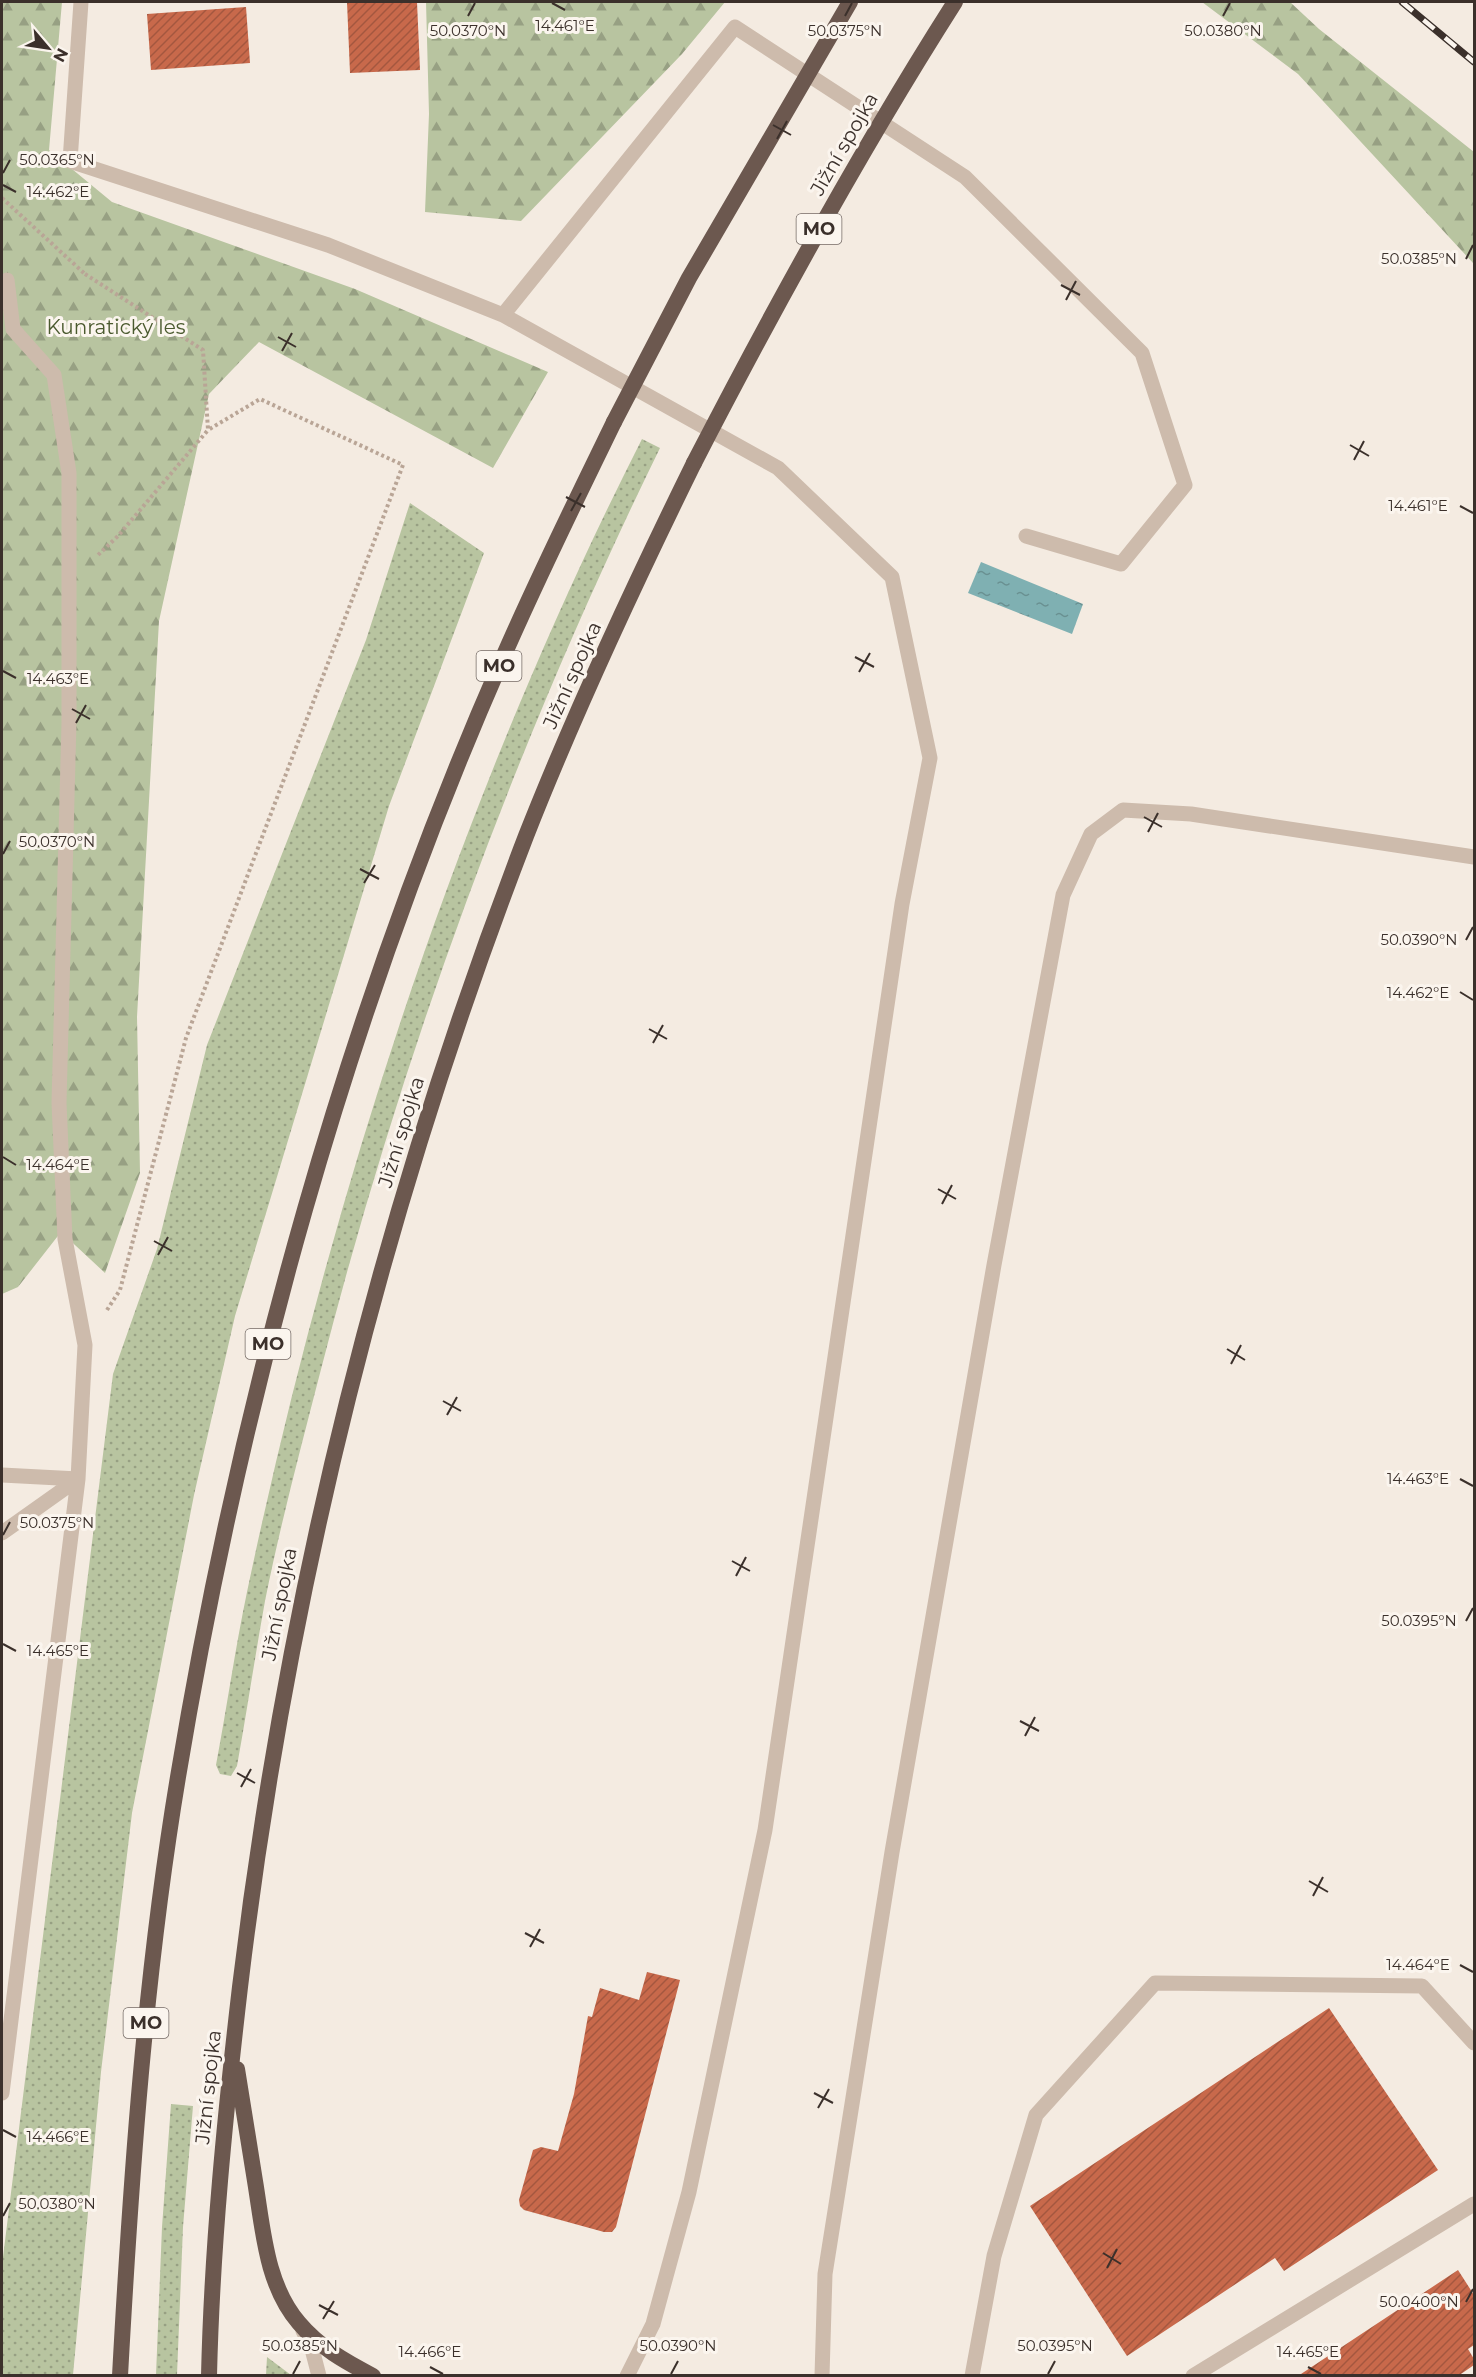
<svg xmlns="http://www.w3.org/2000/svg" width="1476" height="2377" font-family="Montserrat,sans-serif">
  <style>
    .grass { fill: url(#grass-dots) }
    .forest { fill: url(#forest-firs) }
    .water { fill: url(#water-ripples) }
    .building { fill: url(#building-hatch) }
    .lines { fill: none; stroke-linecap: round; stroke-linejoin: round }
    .path { stroke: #b9a596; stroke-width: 4; stroke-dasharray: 3 3; stroke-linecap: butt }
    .service { stroke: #cdbbac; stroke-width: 15 }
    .trunk { stroke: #6c584f; stroke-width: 16 }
    .rail-casing { stroke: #3b302b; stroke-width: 7 }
    .rail { stroke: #fbf5ee; stroke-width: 4.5; stroke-dasharray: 14; stroke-linecap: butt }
    .path-bridge { stroke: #b9a596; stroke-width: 4; stroke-dasharray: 3 3; stroke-linecap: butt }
    .trunk-bridge { stroke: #6c584f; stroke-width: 16 }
    .ticks { fill: none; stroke: #3b302b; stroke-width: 2 }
    .labels { text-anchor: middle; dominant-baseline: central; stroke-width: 6; stroke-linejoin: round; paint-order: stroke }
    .shield { fill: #fbf5ee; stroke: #756b66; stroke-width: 1.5 }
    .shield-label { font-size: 18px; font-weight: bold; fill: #3b302b }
    .street-label { font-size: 20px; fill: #3b302b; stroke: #fbf5ee }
    .park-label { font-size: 20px; fill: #4a5a2e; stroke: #fbf5ee }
    .ticks-label { font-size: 15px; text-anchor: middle; fill: #3b302b; stroke: #fbf5ee; stroke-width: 6; stroke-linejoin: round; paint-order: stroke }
  </style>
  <defs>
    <pattern id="grass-dots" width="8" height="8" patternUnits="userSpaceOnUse" patternTransform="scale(1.5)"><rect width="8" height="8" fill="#b8c4a0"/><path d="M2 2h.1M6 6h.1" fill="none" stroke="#97a083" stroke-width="1.8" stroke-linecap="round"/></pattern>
    <pattern id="forest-firs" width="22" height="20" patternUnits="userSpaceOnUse" patternTransform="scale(1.5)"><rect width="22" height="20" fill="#b8c4a0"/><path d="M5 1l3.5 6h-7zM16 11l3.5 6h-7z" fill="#97a083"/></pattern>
    <pattern id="water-ripples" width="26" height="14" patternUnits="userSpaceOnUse" patternTransform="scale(1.5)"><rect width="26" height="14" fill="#7fb0b2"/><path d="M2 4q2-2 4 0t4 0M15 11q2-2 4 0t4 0" fill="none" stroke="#699091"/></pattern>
    <pattern id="building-hatch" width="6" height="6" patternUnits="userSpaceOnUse" patternTransform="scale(1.5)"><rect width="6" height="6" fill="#c8694b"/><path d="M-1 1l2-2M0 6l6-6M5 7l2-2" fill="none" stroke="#a4573f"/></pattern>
  </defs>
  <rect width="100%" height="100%" fill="#f4ebe1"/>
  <!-- grass -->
  <path class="grass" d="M642,439L660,448C514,746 401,1056 319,1377C300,1451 280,1526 265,1601C255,1656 247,1711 237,1766L231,1776L220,1774L216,1765C227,1707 235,1649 247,1592C330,1197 459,799 642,439Z
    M410,503L484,553L389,806L235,1316L194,1495L132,1813L101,2072L73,2375H2V2265L113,1374L157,1249L207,1045L366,640Z
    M171,2104L193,2106L183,2227L177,2375H156L162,2227Z
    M267,2357L291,2375H266Z"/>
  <!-- forest -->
  <path class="forest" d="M2,2H62L49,150L112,202L355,289L548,372L493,468L259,342L209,394L159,621L137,1017L140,1173L105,1273L61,1232L18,1287L2,1294Z
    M426,2H725L682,54L521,221L425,212L429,114Z
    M1202,2H1290L1319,29L1474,152V264L1298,74Z"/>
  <!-- water -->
  <path class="water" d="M981,562L1083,604L1072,634L968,593Z"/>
  <!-- building -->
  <path class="building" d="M347,2H417L420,70L350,73Z
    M246,7L250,63L151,70L147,14Z
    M647,1972L680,1980L616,2227L612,2232H604L524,2210L520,2206L519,2200L533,2150L541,2147L558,2151L574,2094L588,2016L592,2017L600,1988L639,2000Z
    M1329,2008L1438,2170L1284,2271L1275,2258L1127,2356L1030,2206Z
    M1458,2270L1474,2295V2345L1468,2349L1474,2359V2365L1458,2376H1298Z"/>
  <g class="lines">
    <!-- path -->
    <path class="path" d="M85,274L203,350L208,430L118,536L98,555
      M107,1310L120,1290L186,1038L403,465L260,399L208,430"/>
    <!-- service -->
    <path class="service" d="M81,2L70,161L328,245L503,315L778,468L892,577L930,758L902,904L765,1830L689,2192L653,2324L627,2376
      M503,315L735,27L965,177L1142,353L1185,485L1121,564L1026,536
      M2,1475L78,1479
      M2,1533L78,1479
      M2,2093L78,1479L85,1345L65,1239L59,1103L69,722V473L54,375L13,329L7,280
      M303,2331L312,2349L319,2376
      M822,2376L825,2274L892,1852L994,1265L1063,895L1091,834L1123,810L1191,814L1474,857
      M972,2376L994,2256L1036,2115L1155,1983L1422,1986L1474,2043
      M1193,2376L1474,2204"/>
    <!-- trunk -->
    <path class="trunk" d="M237,2069C243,2106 249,2144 255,2181C263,2229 266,2285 299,2323C319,2347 346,2362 373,2376
      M120,2376C131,2175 145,1975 178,1777C241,1397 346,1015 501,662C536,581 575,502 614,422
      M209,2376C212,2246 225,2116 240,1987C287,1593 383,1207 526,836C576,709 634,585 694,463"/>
    <defs>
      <path id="rail" d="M1402,2L1474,62"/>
    </defs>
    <!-- rail casing -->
    <use href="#rail" class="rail-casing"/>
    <!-- rail -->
    <use href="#rail" class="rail"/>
    <!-- path-bridge -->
    <path class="path-bridge" d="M2,198L85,274"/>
    <!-- trunk-bridge -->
    <path class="trunk-bridge" d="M614,422L689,278L850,2
      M694,463C775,306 860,151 955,2"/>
  </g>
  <!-- ticks -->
  <path class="ticks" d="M552,3L565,10M468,16L475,3M845,16L852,3M1223,16L1230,3M773,125L791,135M777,139L787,121M3,173L10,160M3,185L16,192M1466,259L1473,245M1061,285L1080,295M1066,300L1076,281M278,337L296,347M282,351L292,333M1350,445L1369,456M1354,460L1364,441M566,497L585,507M1460,506L1473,513M571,511L581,493M855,657L874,667M3,671L16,678M859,672L870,653M72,709L90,719M76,723L86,705M1144,817L1162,827M1148,832L1158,813M3,854L10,841M360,869L379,879M364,883L375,865M1466,940L1473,927M1460,992L1473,1000M649,1029L667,1039M653,1043L663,1025M3,1157L16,1165M938,1189L956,1199M942,1204L952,1185M154,1241L172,1251M158,1255L168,1237M1227,1349L1245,1360M1231,1364L1241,1345M443,1401L461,1411M447,1415L457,1397M1460,1479L1473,1486M3,1535L10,1522M732,1561L750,1571M736,1576L746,1557M1466,1621L1473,1608M3,1644L16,1651M1020,1721L1039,1731M1025,1736L1035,1717M237,1773L255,1783M241,1787L251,1769M1309,1881L1328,1892M1313,1896L1323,1877M525,1933L544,1943M530,1947L540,1929M1460,1965L1473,1972M814,2093L833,2103M818,2108L829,2089M3,2130L16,2137M3,2216L10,2203M1103,2253L1121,2264M1107,2268L1117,2249M1466,2302L1473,2289M319,2305L338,2315M323,2319L334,2301M430,2367L443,2374M1308,2367L1321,2374M293,2374L300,2361M671,2374L678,2361M1048,2374L1055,2361"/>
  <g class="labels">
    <!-- shield labels -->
    <g class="shield">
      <rect x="796.5" y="214" width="45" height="30" rx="4.5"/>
      <rect x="476.5" y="651" width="45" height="30" rx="4.5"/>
      <rect x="245.5" y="1329" width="45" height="30" rx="4.5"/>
      <rect x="123.5" y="2008" width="45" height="30" rx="4.5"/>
    </g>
    <g class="shield-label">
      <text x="819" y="229">MO</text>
      <text x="499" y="666">MO</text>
      <text x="268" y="1344">MO</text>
      <text x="146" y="2023">MO</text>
    </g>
    <!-- street labels -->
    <g class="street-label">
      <text transform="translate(844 144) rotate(-60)">Jižní spojka</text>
      <text transform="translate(572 675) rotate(-66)">Jižní spojka</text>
      <text transform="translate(401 1132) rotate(-73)">Jižní spojka</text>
      <text transform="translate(279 1604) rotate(-79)">Jižní spojka</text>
      <text transform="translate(208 2087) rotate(-84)">Jižní spojka</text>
    </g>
    <!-- park labels -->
    <g class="park-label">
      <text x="116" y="327">Kunratický les</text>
    </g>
  </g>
  <g class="ticks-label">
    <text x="565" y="31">14.461°E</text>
    <text x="468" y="36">50.0370°N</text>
    <text x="845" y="36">50.0375°N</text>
    <text x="1223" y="36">50.0380°N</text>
    <text x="57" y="165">50.0365°N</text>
    <text x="58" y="197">14.462°E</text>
    <text x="1419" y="264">50.0385°N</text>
    <text x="1418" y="511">14.461°E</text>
    <text x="58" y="684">14.463°E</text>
    <text x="57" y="847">50.0370°N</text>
    <text x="1419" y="945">50.0390°N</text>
    <text x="1418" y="998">14.462°E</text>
    <text x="58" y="1170">14.464°E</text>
    <text x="1418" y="1484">14.463°E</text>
    <text x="57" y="1528">50.0375°N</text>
    <text x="1419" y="1626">50.0395°N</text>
    <text x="58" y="1656">14.465°E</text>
    <text x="1418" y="1970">14.464°E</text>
    <text x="58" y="2142">14.466°E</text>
    <text x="57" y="2209">50.0380°N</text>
    <text x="1419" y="2307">50.0400°N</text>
    <text x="300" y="2351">50.0385°N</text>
    <text x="678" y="2351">50.0390°N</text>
    <text x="1055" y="2351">50.0395°N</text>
    <text x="430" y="2357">14.466°E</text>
    <text x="1308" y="2357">14.465°E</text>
  </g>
  <!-- border -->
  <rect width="1476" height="2377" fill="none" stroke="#3b302b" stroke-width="6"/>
  <!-- north arrow -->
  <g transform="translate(48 48) rotate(119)" stroke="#fbf5ee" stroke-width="4.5" paint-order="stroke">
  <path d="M0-4.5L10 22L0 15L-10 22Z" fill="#3b302b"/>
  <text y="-9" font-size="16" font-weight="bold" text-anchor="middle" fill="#3b302b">N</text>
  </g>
</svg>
